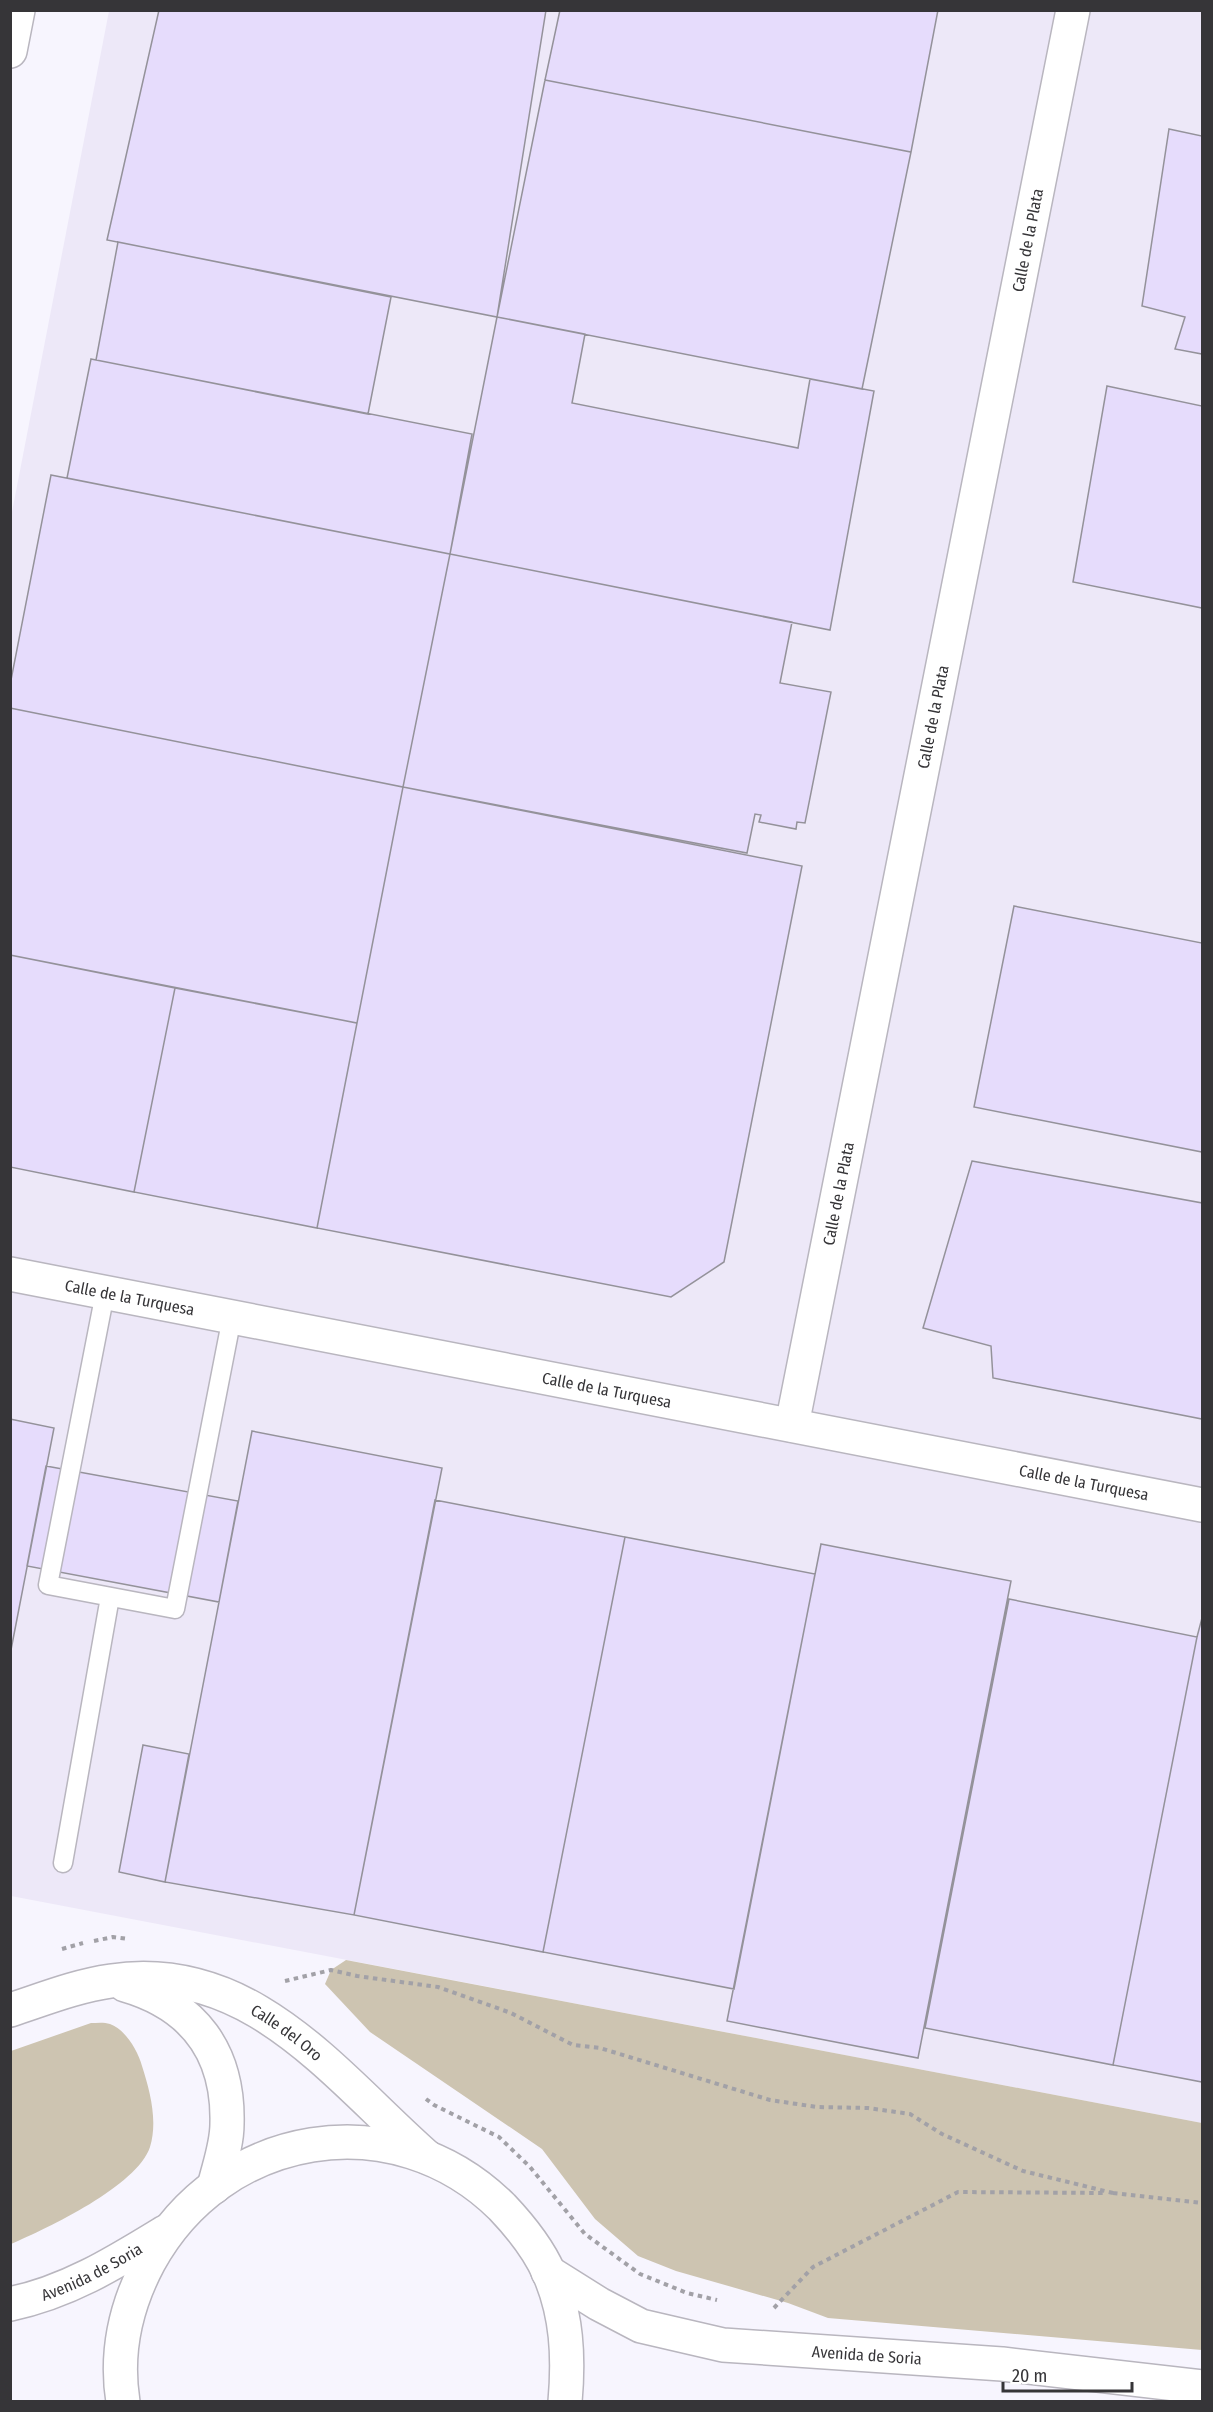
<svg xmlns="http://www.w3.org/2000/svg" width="1213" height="2412" font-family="'Fira Sans Condensed',sans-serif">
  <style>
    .built { fill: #ede8f8 }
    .green { fill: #cdc4b1 }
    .building { fill: #e6dcfc; stroke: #94929a; stroke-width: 1.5 }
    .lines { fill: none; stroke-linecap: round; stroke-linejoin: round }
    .lane-casing { stroke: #b9b6bf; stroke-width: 21 }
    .street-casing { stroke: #b9b6bf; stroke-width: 36 }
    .secondary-casing { stroke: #b9b6bf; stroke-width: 36 }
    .highway-casing { stroke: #b9b6bf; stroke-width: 36 }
    .path { stroke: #a2a1a7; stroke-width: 4; stroke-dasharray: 4.5 4.5; stroke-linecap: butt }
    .lane { stroke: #fff; stroke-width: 18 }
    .street { stroke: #fff; stroke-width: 33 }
    .secondary { stroke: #fff; stroke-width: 33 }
    .highway { stroke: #fff; stroke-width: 33 }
    .labels { text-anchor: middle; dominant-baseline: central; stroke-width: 6; stroke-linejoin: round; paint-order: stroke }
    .street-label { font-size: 16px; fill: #363538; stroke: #fff }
  </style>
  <rect width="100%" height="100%" fill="#f7f5fe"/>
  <!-- built -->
  <path class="built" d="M109,11H1202V2123L11,1896V517Z"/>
  <!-- green -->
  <path class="green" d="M346,1960L1202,2123V2350L828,2318L788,2303L676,2271L638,2256L595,2219L542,2149L370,2032L325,1984L331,1970Z
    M91,2023C97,2023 104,2022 110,2024C126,2030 138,2051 142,2066C150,2091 158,2121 150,2147C137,2186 48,2228 11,2244V2051Z"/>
  <!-- building -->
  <path class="building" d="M159,10H546L497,317L107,240Z
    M560,10H938L911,152L545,80Z
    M545,80L911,152L862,389L497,317Z
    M1169,129L1202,136V354L1175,349L1185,317L1142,306Z
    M118,242L391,297L368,414L96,360Z
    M497,317L585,334L572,403L798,448L810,379L874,391L830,630L450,554Z
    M91,359L472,434L450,554L67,478Z
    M1107,386L1202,406V608L1073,582Z
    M51,475L450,554L403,787L10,708V685Z
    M450,554L792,622L780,683L831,692L805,823L797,822L796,829L759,822L761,815L755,814L747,853L403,787Z
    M10,708L403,787L357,1023L10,955Z
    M403,787L802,866L724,1262L671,1297L317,1228Z
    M1014,906L1202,943V1152L974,1107Z
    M10,955L175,988L134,1192L10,1167Z
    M175,988L357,1023L317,1228L134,1192Z
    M972,1161L1202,1203V1419L993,1378L991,1346L923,1328Z
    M10,1419L54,1428L10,1655Z
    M252,1431L442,1468L354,1915L165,1882Z
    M46,1466L238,1501L219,1602L27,1566Z
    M435,1500L625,1537L543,1952L354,1915Z
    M625,1537L815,1574L734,1989L543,1952Z
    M821,1544L1011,1581L918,2058L727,2021Z
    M1009,1599L1197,1637L1113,2065L925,2028Z
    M1202,1618V2082L1113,2065L1197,1637Z
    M143,1745L189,1754L165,1882L119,1872Z"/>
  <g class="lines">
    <defs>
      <path id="lane" d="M105,1293L48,1585L175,1609L232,1317
        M63,1863L110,1597"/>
      <g id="street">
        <path id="s1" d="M10,1274L1202,1505"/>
        <path id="s2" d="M792,1425L1073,10"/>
      </g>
      <g id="secondary">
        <path d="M10,51L18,10"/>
        <path d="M125,1985C194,2005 229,2052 227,2124C227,2145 219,2166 214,2187"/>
        <path id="s3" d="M10,2010C44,1999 76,1986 111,1981C251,1960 334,2075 427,2157"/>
      </g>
      <g id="highway">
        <path id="s4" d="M548,2272L599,2304L641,2326L723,2345L1002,2364L1202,2387"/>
        <path id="s5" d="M10,2304C68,2292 116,2262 165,2232"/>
        <path d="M123,2402C115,2352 126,2305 149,2262C221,2130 394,2100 502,2207C520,2226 538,2248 549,2273C567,2314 569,2357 565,2402"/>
      </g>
    </defs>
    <!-- lane casing -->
    <use href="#lane" class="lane-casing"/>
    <!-- street casing -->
    <use href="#street" class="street-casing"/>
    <!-- secondary casing -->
    <use href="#secondary" class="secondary-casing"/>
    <!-- highway casing -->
    <use href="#highway" class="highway-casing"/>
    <!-- path -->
    <path class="path" d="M94,1941L113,1937L128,1939
      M62,1949L83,1943
      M285,1981L331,1970L357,1976L438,1987L511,2013L573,2045L600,2048L770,2100L817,2107L868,2108L910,2114L942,2134L1023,2171L1113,2193
      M426,2099L434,2105L499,2137L530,2167L585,2234L640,2274L687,2293L717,2300
      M1113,2193L1202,2203
      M774,2308L813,2267L958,2192L1106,2193"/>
    <!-- lane -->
    <use href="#lane" class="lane"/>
    <!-- street -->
    <use href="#street" class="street"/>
    <!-- secondary -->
    <use href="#secondary" class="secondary"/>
    <!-- highway -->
    <use href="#highway" class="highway"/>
  </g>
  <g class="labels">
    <!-- street labels -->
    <g class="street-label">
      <text stroke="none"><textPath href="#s2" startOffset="1208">Calle de la Plata</textPath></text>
      <text stroke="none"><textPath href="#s2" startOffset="722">Calle de la Plata</textPath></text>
      <text stroke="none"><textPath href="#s2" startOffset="236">Calle de la Plata</textPath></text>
      <text stroke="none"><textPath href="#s1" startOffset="122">Calle de la Turquesa</textPath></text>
      <text stroke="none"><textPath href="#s1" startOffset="608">Calle de la Turquesa</textPath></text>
      <text stroke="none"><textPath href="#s1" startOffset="1094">Calle de la Turquesa</textPath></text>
      <text stroke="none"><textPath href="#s3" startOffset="294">Calle del Oro</textPath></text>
      <text stroke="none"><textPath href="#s5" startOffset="88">Avenida de Soria</textPath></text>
      <text stroke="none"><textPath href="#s4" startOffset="336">Avenida de Soria</textPath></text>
    </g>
  </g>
  <!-- border -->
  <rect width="1213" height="2412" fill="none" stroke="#363538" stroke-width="24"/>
  <!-- scale -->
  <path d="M1003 2382v9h129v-9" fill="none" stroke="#363538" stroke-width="3"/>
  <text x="1012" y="2382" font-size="18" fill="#363538" stroke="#ffffff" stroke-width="4.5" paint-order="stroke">20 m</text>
</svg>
